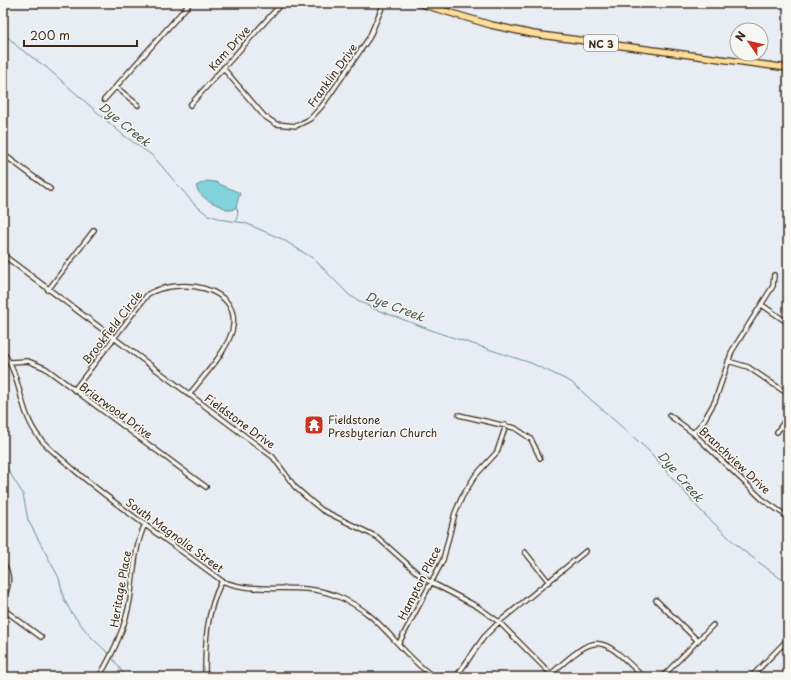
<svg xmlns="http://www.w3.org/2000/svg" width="791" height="680" font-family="'Playpen Sans',sans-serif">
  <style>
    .water { fill: #81d2dc; stroke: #658f90 }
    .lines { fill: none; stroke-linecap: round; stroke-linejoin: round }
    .stream { stroke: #658f90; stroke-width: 1 }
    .street-casing { stroke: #3b2a1e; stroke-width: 6 }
    .primary-casing { stroke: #3b2a1e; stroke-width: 8 }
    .street { stroke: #f6f6f2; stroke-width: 3.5 }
    .primary { stroke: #fedd96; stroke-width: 5.5 }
    .labels { text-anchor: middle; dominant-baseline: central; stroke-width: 3; stroke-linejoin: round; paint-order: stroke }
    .shield { fill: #f6f6f2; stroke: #73675e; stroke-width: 1 }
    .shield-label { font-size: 10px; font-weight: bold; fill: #3b2a1e }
    .street-label { font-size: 11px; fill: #3b2a1e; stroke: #f6f6f2 }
    .poi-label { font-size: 11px; fill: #3b2a1e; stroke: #f6f6f2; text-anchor: start }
    .water-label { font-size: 12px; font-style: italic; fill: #4c544e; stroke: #f6f6f2 }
  </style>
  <rect width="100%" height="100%" fill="#e8edf3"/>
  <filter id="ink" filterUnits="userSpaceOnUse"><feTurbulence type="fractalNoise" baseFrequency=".025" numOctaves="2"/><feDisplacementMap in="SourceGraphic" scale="8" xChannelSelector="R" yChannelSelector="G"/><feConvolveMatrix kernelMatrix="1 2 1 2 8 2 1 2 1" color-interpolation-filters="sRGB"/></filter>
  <g filter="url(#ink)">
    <!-- water -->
    <path class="water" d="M207,181L215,182L240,193L236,207L232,210H229C218,205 199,199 196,186Z"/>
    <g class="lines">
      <!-- stream -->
      <path class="stream" d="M3,32L19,48L46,67L123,135L153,156L194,204L208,215L225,220L245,223L282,239L314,259L349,295L372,308L442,334L531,363L571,382L648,450L701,511L741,549L788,584
        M236,207L238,212L236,221
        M3,458L8,470L23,494L28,520L59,578L64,599L71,612L90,636L109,654
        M111,656L126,677"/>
      <defs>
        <path id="street" d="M223,68L264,116L276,124L296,126L310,119L322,106L369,38L384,3
          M116,87L138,105
          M104,100L190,3
          M190,105L282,3
          M3,154L50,189
          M3,255L273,457L295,487L312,502L322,510L377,537L423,578L478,607L499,622L554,677
          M48,290L94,230
          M762,305L788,323
          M3,352C22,378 19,412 39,437C48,449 61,458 72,468C119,509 172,543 222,581C258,596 297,581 334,595C383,613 395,650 434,677
          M728,361L748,367L788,394
          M10,362L28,361L45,368L206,487
          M74,390L148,294C177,277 244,285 232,331C225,355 203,376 189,395
          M459,415L515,428L531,439L540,458
          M669,415L693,433L762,499L788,517
          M777,432L788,416
          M693,433L703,422L715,401L732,351L773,286L774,275
          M525,552L549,582
          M3,563C11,575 10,586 3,598
          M656,600L698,641
          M3,609L41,637
          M399,643L443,560L455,513L462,497L475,476L497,452L506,425
          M551,674C597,632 600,634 643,677
          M99,677C114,652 125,628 130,600C134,574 134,548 145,524
          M205,677C205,643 206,612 222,581
          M456,677L484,637L499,622L586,551
          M662,677L713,625
          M751,677L788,639"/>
        <path id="primary" d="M418,3L491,25L533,34L788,68"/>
      </defs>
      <!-- street casing -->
      <use href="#street" class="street-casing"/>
      <!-- primary casing -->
      <use href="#primary" class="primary-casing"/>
      <!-- street -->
      <use href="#street" class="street"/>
      <!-- primary -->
      <use href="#primary" class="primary"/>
    </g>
  </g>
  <!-- icons -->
  <defs>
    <symbol id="temple-square" viewBox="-11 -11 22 22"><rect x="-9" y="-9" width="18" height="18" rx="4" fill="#c8321e" stroke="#f6f6f2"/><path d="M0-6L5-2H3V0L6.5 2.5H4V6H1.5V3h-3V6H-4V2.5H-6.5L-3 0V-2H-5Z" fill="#fff"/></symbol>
  </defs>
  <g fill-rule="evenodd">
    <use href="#temple-square" x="303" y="414" width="22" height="22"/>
  </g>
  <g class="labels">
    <!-- shield labels -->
    <rect class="shield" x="584" y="35" width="34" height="16" rx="3"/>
    <g class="shield-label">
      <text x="601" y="43">NC 3</text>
    </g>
    <!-- street labels -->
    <g class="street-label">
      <text transform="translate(229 48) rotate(-48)">Kam Drive</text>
      <text transform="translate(332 75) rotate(-54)">Franklin Drive</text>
      <text transform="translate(112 327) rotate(-52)">Brookfield Circle</text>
      <text transform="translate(116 410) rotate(36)">Briarwood Drive</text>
      <text transform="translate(240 421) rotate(36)">Fieldstone Drive</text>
      <text transform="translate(735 460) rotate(43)">Branchview Drive</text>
      <text transform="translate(175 535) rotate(36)">South Magnolia Street</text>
      <text transform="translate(419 583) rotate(-63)">Hampton Place</text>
      <text transform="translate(120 589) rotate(-80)">Heritage Place</text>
    </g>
    <!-- poi labels -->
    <g class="poi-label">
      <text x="328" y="419">Fieldstone<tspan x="328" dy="13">Presbyterian Church</tspan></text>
    </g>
    <!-- water labels -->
    <g class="water-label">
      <text transform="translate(125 124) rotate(39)">Dye Creek</text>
      <text transform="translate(395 306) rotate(21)">Dye Creek</text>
      <text transform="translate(681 476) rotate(49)">Dye Creek</text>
    </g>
  </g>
  <!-- margin -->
  <rect width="791" height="680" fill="none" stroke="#f6f6f2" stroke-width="16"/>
  <rect x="8" y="8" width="775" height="664" fill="none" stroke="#3b2a1e" stroke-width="1.5" filter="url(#ink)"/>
  <!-- north arrow -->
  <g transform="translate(749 42) rotate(304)"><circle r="19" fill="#f6f6f2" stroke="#aba49d"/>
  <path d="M0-3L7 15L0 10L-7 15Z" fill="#c8321e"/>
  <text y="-6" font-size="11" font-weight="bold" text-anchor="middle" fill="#3b2a1e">N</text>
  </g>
  <!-- scale -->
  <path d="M24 40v6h113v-6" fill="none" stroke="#3b2a1e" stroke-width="2"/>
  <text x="30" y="40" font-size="12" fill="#3b2a1e" stroke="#f6f6f2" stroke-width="3" paint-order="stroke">200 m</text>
</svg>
